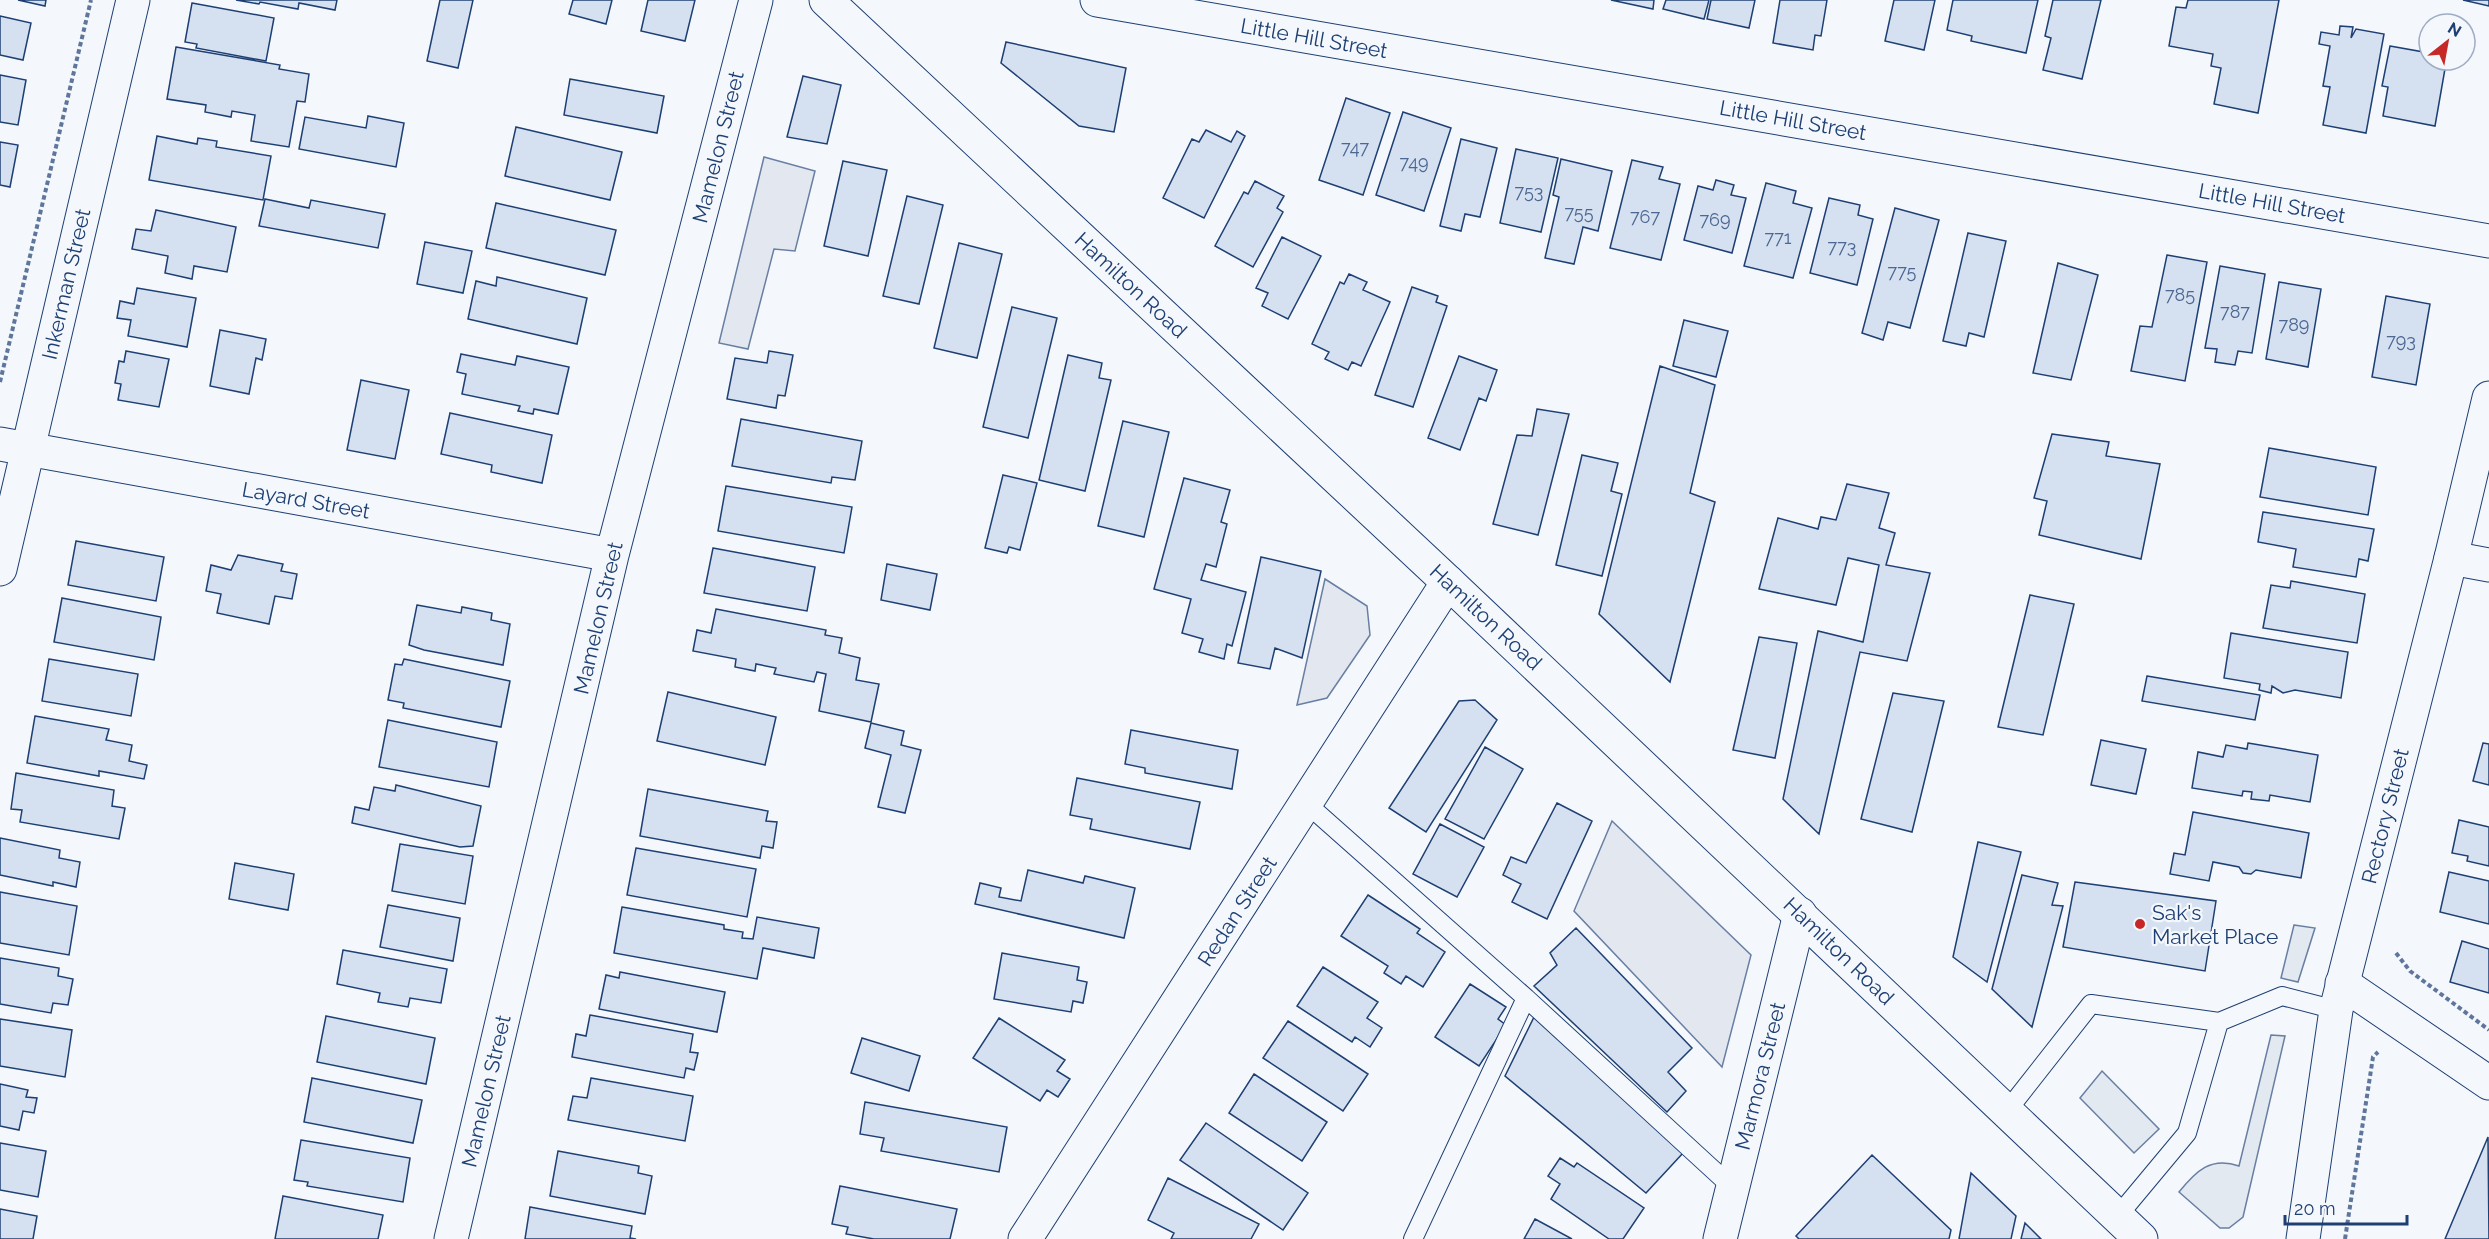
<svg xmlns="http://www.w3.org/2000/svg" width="2489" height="1239" font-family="Raleway,sans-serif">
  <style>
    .green { fill: #e3e9f0; stroke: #687fa3; stroke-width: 1.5 }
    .parking { fill: #e3e8f0; stroke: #687fa3; stroke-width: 1.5 }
    .building { fill: #d5e0f0; stroke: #1d3f73; stroke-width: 1.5 }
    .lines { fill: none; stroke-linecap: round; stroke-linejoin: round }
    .service-casing { stroke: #1d3f73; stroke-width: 20 }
    .minor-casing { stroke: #1d3f73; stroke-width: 35 }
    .tertiary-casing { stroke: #1d3f73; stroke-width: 35 }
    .secondary-casing { stroke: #1d3f73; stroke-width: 35 }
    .path { stroke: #5e769c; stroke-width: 4; stroke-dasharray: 4.5 3; stroke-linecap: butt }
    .service { stroke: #f4f7fb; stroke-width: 18 }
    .minor { stroke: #f4f7fb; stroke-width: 33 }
    .tertiary { stroke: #f4f7fb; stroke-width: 33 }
    .secondary { stroke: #f4f7fb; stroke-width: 33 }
    .poi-dot { fill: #c62828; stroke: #f4f7fb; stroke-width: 2 }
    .labels { text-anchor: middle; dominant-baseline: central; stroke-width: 4.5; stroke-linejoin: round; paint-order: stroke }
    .number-label { font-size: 18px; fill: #4b6792 }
    .street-label { font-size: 21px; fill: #1d3f73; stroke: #f4f7fb }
    .poi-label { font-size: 21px; fill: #1d3f73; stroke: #f4f7fb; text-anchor: start }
  </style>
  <rect width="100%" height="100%" fill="#f4f7fb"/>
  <!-- green -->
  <path class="green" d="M2294,925L2315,928L2298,982L2281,978Z
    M2271,1035L2285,1036L2243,1217L2229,1228H2220L2179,1192C2196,1171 2211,1156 2239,1166Z
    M2102,1071L2159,1129L2134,1153L2080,1098Z"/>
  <!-- parking -->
  <path class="parking" d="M764,157L815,171L795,251L774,249L748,349L719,343Z
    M1325,579L1367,606L1370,635L1327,698L1297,705Z
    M1612,821L1751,955L1722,1067L1574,911Z"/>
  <!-- building -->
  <path class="building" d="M18,0H46L45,6Z
    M236,0H337L335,10L299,3L298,9L260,2L259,4Z
    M440,0H473L458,68L427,61Z
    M573,0H612L606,24L569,14Z
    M648,0H695L685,41L641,31Z
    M1611,0H1654L1653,9Z
    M1666,0H1709L1704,19L1663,9Z
    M1711,0H1755L1749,28L1707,19Z
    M1780,0H1827L1821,36L1815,35L1813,50L1773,43Z
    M1894,0H1935L1924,50L1885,41Z
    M1953,0H2038L2026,53L1971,41L1972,36L1947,30Z
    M2053,0H2101L2082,79L2043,70L2051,38L2045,36Z
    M2188,0H2279L2258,113L2214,104L2221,68L2211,66L2213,54L2169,46L2176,7L2186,8Z
    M2463,0H2489V6Z
    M192,3L274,18L266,61L196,48L197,44L185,42Z
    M0,16L31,23L23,60L0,55Z
    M2340,26L2353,27L2351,38L2356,29L2384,34L2366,133L2323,125L2330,87L2323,86L2330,46L2319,44L2321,32L2339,35Z
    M1006,42L1126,68L1114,132L1079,126L1001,63Z
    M2390,46L2429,53V60L2446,63L2435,126L2383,116L2388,87L2382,86Z
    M176,47L280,65L279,69L309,74L305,102L297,101L289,147L251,141L255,115L232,111L231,117L205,112L206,105L167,99Z
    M0,75L26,80L18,125L0,122Z
    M803,76L841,85L827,144L787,137Z
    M570,79L664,96L657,133L564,115Z
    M1346,98L1390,113L1363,195L1319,180Z
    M1403,112L1451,128L1424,211L1376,195Z
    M368,116L404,123L396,167L299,149L305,117L366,128Z
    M516,127L622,152L610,200L505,176Z
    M1206,130L1231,142L1237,131L1245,136L1204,218L1163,198L1192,139L1199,142Z
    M157,136L197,144L198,138L217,141L216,147L271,156L263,200L149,180Z
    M1461,139L1497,148L1480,217L1465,214L1461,231L1440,226Z
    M0,142L18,145L10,187L0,185Z
    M1516,149L1558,158L1541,232L1500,223Z
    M1561,159L1612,171L1598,231L1583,227L1574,264L1545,258L1559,197L1553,195Z
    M1632,160L1663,167L1659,179L1680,184L1661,260L1610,248Z
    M843,161L887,170L868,256L824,246Z
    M1716,180L1734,185L1731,195L1746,198L1732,253L1684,240L1698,186L1713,190Z
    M1255,181L1284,196L1277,208L1283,212L1253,267L1215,246L1244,192L1248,194Z
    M1766,183L1796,191L1793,203L1812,208L1793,278L1744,266Z
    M907,196L943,205L919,304L883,296Z
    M1829,198L1860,205L1858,215L1873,219L1857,285L1810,273Z
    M265,199L309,208L311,200L385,214L378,248L259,226Z
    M496,203L616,230L605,275L486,248Z
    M1895,208L1939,220L1910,328L1888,322L1883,340L1862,333Z
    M156,210L236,227L227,272L194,266L192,279L165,273L168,256L132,249L136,229L151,231Z
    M1968,233L2006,241L1984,337L1969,333L1966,346L1943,341Z
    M1282,237L1321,256L1288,319L1262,306L1268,293L1256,288Z
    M425,242L472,251L463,293L417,284Z
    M959,243L1002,254L977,358L934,348Z
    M2167,255L2207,262L2185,381L2131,371L2140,326L2152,327Z
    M2058,263L2098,275L2071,380L2033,373Z
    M2220,266L2265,274L2252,353L2238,351L2235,365L2215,362L2217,349L2205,348Z
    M1349,274L1367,282L1363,290L1390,302L1361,366L1352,362L1348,370L1325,359L1329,352L1312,344L1340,282L1344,284Z
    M497,277L587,298L577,344L468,319L476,281L496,286Z
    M2279,282L2321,289L2308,367L2266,359Z
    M1412,287L1438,296L1436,302L1447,306L1413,407L1375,395Z
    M137,288L196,298L187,347L128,336L131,320L117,318L120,301L134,304Z
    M2386,296L2430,304L2416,385L2372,377Z
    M1012,307L1057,318L1028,438L983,427Z
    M1684,320L1728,331L1716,377L1673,366Z
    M220,330L266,339L262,360L256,358L249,394L210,386Z
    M126,351L169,359L159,407L118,400L121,384L115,383L119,361L124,362Z
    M769,351L793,355L785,396L778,395L776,408L727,399L735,358L767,363Z
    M461,354L515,365L517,356L569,367L558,414L534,409L533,414L518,411L520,406L462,394L466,374L457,372Z
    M1068,355L1102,363L1099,378L1111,380L1085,491L1039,480Z
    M1459,356L1497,370L1486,401L1479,398L1460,450L1428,438Z
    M1660,366L1715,385L1690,493L1715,502L1670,682L1599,614Z
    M361,380L409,390L395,459L347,450Z
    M1537,409L1569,414L1538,535L1493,524L1517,435L1532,436Z
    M450,413L552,435L542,483L491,472L492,465L441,454Z
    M741,419L862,441L855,480L832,477L831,483L732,466Z
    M1123,421L1169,432L1144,537L1098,526Z
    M2052,434L2109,442L2106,456L2160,464L2141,559L2039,535L2047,501L2034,498Z
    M2269,448L2376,467L2368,515L2260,497Z
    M1582,455L1618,463L1611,491L1622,494L1602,576L1556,565Z
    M1003,475L1037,483L1020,550L1009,547L1007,553L985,548Z
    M1184,478L1230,490L1221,522L1227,524L1216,567L1206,564L1201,580L1246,592L1232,646L1227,644L1224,659L1199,652L1203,639L1182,633L1191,599L1154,589Z
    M1847,484L1889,493L1879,528L1895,533L1886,565L1930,573L1907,661L1860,652L1819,834L1783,799L1818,631L1863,642L1879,565L1848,558L1836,605L1759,589L1778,518L1818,529L1821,517L1836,520Z
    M726,486L852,507L844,553L718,531Z
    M2263,512L2374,529L2368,561L2359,559L2356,577L2293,567L2296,549L2258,542Z
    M76,541L164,557L156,601L68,585Z
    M713,548L815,567L807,611L704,593Z
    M238,555L283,564L281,571L297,574L292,599L275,596L269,624L217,613L221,594L206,591L211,565L231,570Z
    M1261,557L1321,571L1302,658L1275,648L1270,669L1238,663Z
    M887,564L937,574L930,610L881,600Z
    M2291,581L2365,594L2357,643L2263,628L2271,585L2290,588Z
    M2030,595L2074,604L2043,735L1998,727Z
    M62,598L161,617L154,660L54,642Z
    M417,605L461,613L462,607L492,613L491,620L510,624L503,665L424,650L409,645Z
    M716,609L826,630L825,635L842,638L839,653L860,658L856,680L879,684L871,722L819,711L826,674L817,672L814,682L774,674L776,668L756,664L755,671L735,667L736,659L693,651L697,630L711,633Z
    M2231,633L2348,652L2341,698L2295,690L2283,693L2272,686L2271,693L2259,690L2260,684L2224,678Z
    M1759,637L1797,643L1775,758L1733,750Z
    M49,659L138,674L131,716L42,701Z
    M404,659L510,681L501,727L403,708L404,703L388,700L395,664L402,665Z
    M2147,676L2260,695L2255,720L2142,701Z
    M668,692L776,717L765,765L657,741Z
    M1893,693L1944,701L1912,832L1861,819Z
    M1475,700L1497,720L1426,832L1389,808L1459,701Z
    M35,716L109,729L106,740L132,745L129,761L147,765L144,779L99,771V776L27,763Z
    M388,720L497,742L489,787L379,767Z
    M871,723L904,731L901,745L921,750L905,813L878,807L891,755L865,748Z
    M1131,730L1238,750L1232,789L1145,773V768L1125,764Z
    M2101,740L2146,749L2136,794L2091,785Z
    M2248,743L2318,755L2310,802L2270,795L2269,801L2251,799L2252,792L2243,791L2242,796L2192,788L2198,752L2223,757L2226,745L2247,749Z
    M2483,743L2489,744V785L2473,781Z
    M1485,747L1523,769L1484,839L1445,819Z
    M16,773L114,790L112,806L125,808L119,839L20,822L22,810L11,809Z
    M1077,778L1200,802L1190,849L1090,829L1092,819L1070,815Z
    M396,785L481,806L473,846L460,847L352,823L355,807L369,810L374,787L395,791Z
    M648,789L768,811L766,821L777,822L773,848L762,846L760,858L640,836Z
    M1557,803L1592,821L1547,919L1512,902L1521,884L1503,875L1511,857L1526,863Z
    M2193,812L2309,833L2301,878L2256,870L2251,874L2243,873L2239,867L2213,862L2209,881L2170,874L2174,853L2185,855Z
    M2459,820L2489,827V866L2467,861L2468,856L2452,853Z
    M1440,824L1484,847L1457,897L1413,874Z
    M0,838L60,850L59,858L80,862L76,887L53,882V886L0,875Z
    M1978,842L2021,852L1987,982L1953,957Z
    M400,844L473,856L465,904L392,891Z
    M636,848L756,869L747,917L627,895Z
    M235,863L294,874L288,910L229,899Z
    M1028,870L1083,883L1085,876L1135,888L1124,938L975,904L980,883L1001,888L999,897L1021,901Z
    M2449,872L2489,881V924L2440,912Z
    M2022,875L2058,883L2052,905L2063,906L2032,1027L1992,989Z
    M2075,882L2216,901L2205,971L2063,947Z
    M0,892L77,906L69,955L0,943Z
    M1368,895L1420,929L1417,933L1445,952L1423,987L1406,976L1401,984L1384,973L1388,966L1341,936Z
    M388,905L460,918L453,961L380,947Z
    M622,907L724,925V929L743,932L742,938L753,939L757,917L819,928L814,958L763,948L757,979L614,953Z
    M1576,928L1692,1048L1668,1072L1686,1091L1667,1112L1534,986L1557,965L1550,953Z
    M2462,941L2489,949V993L2450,982Z
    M343,950L447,969L441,1003L410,998L408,1007L378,1002L380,993L337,984Z
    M1002,953L1079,967L1077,980L1087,982L1083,1003L1073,1001L1071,1012L994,999Z
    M0,958L59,968L58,976L73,979L68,1005L53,1003L51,1013L0,1004Z
    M1323,967L1378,1002L1367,1018L1382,1028L1370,1047L1355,1037L1352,1042L1297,1006Z
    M620,972L725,992L717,1032L599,1009L606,975L619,978Z
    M1470,984L1506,1007L1498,1019L1506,1025L1479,1066L1435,1037Z
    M1536,1013L1683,1153L1646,1193L1505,1076Z
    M590,1015L693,1034L690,1052L698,1053L694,1070L686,1068L684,1078L572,1057L576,1034L586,1036Z
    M326,1016L435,1038L426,1084L317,1062Z
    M999,1018L1065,1060L1057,1071L1070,1079L1058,1097L1047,1090L1040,1101L973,1058Z
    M0,1019L72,1030L65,1077L0,1066Z
    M1288,1021L1368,1074L1343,1111L1263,1058Z
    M862,1038L920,1056L909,1091L851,1073Z
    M1254,1074L1327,1122L1302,1161L1229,1113Z
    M312,1078L422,1100L413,1143L304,1122Z
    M591,1078L693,1096L685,1141L568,1120L573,1096L587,1098Z
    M0,1084L28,1090L26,1097L37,1098L34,1113L23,1111L19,1130L0,1126Z
    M865,1102L1007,1127L999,1172L881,1151L884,1138L860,1134Z
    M1206,1123L1308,1193L1283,1230L1180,1160Z
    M2488,1137L2489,1239H2445Z
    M301,1140L410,1158L403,1202L307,1186L308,1182L294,1180Z
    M0,1143L46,1151L38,1197L0,1190Z
    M558,1151L639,1166L638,1173L652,1176L645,1214L550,1196Z
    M1872,1155L1951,1230L1949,1239H1799L1796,1236Z
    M1560,1158L1574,1167L1577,1163L1644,1208L1623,1239H1609L1551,1199L1560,1184L1548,1176Z
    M1971,1173L2016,1216L2011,1239H1959Z
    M1168,1178L1259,1224L1251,1239H1171L1174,1233L1148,1220Z
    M840,1186L957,1209L950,1239H874L846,1234L848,1227L832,1224Z
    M283,1196L383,1215L378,1239H275Z
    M530,1207L632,1226L630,1238L636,1239H525Z
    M0,1209L37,1216L33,1239H0Z
    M1535,1219L1572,1239H1524Z
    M2025,1223L2041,1239H2021Z"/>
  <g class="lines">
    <defs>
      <path id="service" d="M1306,803L1526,998L1413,1239
        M1526,998L1733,1188
        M2007,1111L2091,1004L2219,1022L2282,996L2336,1010
        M2117,1217L2187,1133L2219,1022"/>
      <path id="minor" d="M1097,0L2489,241
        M0,444L612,555
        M2451,558L2489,565
        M0,569L133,0
        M2342,983L2489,1083
        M451,1239L612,555L756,0
        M1025,1239L1448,582
        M1720,1239L1800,914"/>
      <path id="tertiary" d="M2303,1239L2336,1010L2451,558L2489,398"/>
      <path id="secondary" d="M826,0L1448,582L2141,1239"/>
    </defs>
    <!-- service casing -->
    <use href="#service" class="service-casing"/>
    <!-- minor casing -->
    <use href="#minor" class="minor-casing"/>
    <!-- tertiary casing -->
    <use href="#tertiary" class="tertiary-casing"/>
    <!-- secondary casing -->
    <use href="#secondary" class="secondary-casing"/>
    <!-- path -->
    <path class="path" d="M0,382L91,0
      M2396,953L2410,971L2489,1030
      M2345,1239L2373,1057L2378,1052"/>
    <!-- service -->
    <use href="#service" class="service"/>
    <!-- minor -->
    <use href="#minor" class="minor"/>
    <!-- tertiary -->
    <use href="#tertiary" class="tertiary"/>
    <!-- secondary -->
    <use href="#secondary" class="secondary"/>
  </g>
  <!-- markers -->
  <circle class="poi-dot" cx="2140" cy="924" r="6"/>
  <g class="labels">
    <!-- number labels -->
    <g class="number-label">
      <text x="1355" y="147">747</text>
      <text x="1414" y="162">749</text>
      <text x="1529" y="191">753</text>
      <text x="1579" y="212">755</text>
      <text x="1645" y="216">767</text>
      <text x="1715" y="219">769</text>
      <text x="1778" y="237">771</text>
      <text x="1842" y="246">773</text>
      <text x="1902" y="271">775</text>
      <text x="2180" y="294">785</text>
      <text x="2235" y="311">787</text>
      <text x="2294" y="324">789</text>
      <text x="2401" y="340">793</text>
    </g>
    <!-- street labels -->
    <g class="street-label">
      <text transform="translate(1314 38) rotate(10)">Little Hill Street</text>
      <text transform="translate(1793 120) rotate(10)">Little Hill Street</text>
      <text transform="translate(718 147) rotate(-76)">Mamelon Street</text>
      <text transform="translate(2272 203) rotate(10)">Little Hill Street</text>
      <text transform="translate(66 284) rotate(-77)">Inkerman Street</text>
      <text transform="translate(1131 285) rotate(43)">Hamilton Road</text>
      <text transform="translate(306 500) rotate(10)">Layard Street</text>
      <text transform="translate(1486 617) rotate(43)">Hamilton Road</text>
      <text transform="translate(598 618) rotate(-77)">Mamelon Street</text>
      <text transform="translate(2385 816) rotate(-76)">Rectory Street</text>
      <text transform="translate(1237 911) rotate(-57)">Redan Street</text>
      <text transform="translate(1839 951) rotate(44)">Hamilton Road</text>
      <text transform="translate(1760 1076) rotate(-76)">Marmora Street</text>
      <text transform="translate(486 1091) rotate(-77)">Mamelon Street</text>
    </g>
    <!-- poi labels -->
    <g class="poi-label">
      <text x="2152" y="912">Sak's<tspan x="2152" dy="24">Market Place</tspan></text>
    </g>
  </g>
  <!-- north arrow -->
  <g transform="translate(2447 42) rotate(31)"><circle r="28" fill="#f4f7fb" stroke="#9eadc5" stroke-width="1.5"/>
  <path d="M0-4.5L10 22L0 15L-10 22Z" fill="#c62828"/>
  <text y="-9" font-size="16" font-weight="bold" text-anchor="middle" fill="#1d3f73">N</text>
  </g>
  <!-- scale -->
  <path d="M2285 1215v9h122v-9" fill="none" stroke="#1d3f73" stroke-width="3"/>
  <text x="2294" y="1215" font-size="18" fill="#1d3f73" stroke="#f4f7fb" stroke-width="4.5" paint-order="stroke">20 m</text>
</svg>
